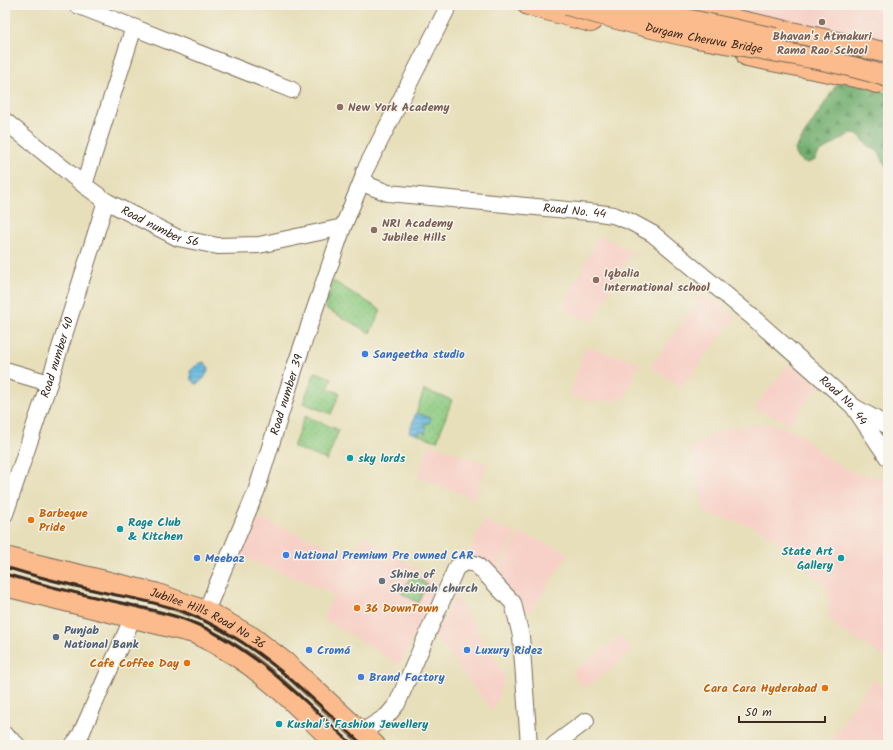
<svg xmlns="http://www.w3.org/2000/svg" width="893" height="750" font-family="Kalam,sans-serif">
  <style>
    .built { fill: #f7d1c7 }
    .grass { fill: url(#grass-dots); stroke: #647a50 }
    .forest { fill: url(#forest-firs); stroke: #566c46 }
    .water { fill: url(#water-rules); stroke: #50717f }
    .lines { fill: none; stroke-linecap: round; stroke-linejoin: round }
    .minor-casing { stroke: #776955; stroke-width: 18 }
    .major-casing { stroke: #776955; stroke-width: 22 }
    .minor { stroke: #fff; stroke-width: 16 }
    .major { stroke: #fbbb8c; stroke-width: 20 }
    .rail { stroke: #3b2a1e; stroke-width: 3 }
    .major-bridge-casing { stroke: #776955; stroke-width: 22; stroke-linecap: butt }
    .major-bridge { stroke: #fbbb8c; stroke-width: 20 }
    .education-dot { fill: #8d6e63; stroke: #f7f3e8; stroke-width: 1.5 }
    .shop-dot { fill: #3f7fe0; stroke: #f7f3e8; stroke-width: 1.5 }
    .culture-dot { fill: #0f9aa8; stroke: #f7f3e8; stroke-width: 1.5 }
    .food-dot { fill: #e8710a; stroke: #f7f3e8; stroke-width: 1.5 }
    .worship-dot { fill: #6b7280; stroke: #f7f3e8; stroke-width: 1.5 }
    .service-dot { fill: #5c6f8a; stroke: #f7f3e8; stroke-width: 1.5 }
    .labels { text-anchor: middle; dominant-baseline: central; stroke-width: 3; stroke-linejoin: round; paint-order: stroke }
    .education-label { font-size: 12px; font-weight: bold; fill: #785e54; stroke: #f7f3e8; text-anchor: start }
    .street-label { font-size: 12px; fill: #3b2a1e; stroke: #f7f3e8 }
    .shop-label { font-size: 12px; font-weight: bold; fill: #366cbe; stroke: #f7f3e8; text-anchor: start }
    .culture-label { font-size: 12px; font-weight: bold; fill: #0d838f; stroke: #f7f3e8; text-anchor: start }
    .food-label { font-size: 12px; font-weight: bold; fill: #c56008; stroke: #f7f3e8; text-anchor: start }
    .worship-label { font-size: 12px; font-weight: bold; fill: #5b616d; stroke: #f7f3e8; text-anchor: start }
    .service-label { font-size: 12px; font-weight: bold; fill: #4e5e75; stroke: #f7f3e8; text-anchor: start }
  </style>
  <defs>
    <pattern id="grass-dots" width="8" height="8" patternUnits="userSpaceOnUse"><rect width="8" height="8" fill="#8dcb81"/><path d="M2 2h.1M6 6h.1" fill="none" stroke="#7bae6f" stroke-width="1.8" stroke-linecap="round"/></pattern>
    <pattern id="forest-firs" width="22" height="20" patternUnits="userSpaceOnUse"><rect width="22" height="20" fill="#72af6f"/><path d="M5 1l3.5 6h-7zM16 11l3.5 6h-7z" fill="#5f8f5b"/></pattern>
    <pattern id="water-rules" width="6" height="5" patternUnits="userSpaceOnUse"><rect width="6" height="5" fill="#65b8e0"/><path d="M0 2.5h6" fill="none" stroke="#5496b5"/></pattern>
  </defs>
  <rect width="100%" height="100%" fill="#f7f3e8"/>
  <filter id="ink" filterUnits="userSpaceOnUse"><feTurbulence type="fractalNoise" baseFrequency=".025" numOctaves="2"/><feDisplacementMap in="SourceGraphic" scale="8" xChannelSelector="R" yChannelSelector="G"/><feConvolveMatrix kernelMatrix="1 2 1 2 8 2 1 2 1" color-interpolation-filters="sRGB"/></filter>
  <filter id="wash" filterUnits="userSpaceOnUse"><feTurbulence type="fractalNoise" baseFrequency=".012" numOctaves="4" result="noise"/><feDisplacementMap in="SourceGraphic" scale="16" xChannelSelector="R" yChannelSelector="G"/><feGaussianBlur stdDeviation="0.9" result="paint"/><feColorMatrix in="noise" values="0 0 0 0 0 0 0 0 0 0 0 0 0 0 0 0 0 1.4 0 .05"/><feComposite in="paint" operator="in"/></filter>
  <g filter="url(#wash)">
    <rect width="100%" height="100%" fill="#e7dfba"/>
    <!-- built -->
    <path class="built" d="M667,5H888V51Z
      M599,235L632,252L592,323L563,308Z
      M704,294L735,317L682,387L650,367Z
      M585,347L639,362L625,399L594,402L570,396Z
      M789,364L819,385L790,424L754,408Z
      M763,424L783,426L801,435L826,457L843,468L863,475L881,477L888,479V659L835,627L829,617L830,596L825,586L776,541L754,526L705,513L690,447L725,428Z
      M430,444L487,464L474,498L418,478Z
      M258,518L353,556L364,536L440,584L400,665L323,618L334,594L241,556Z
      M484,520L517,534L496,569L469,553Z
      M520,533L569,553L529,614L496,576Z
      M456,596L505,676L493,711L434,635Z
      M620,636L633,651L585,688L572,673Z
      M873,679L888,689V745H828Z"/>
    <!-- grass -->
    <path class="grass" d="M333,281L381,310L370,333L325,308Z
      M315,372L332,378L328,389L340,393L331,414L303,403Z
      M424,390L452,400L437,441L419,435L420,431L425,432C423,425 425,423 431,418L416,413Z
      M305,416L339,430L327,460L293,447Z
      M412,575L427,584L418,603L401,593Z"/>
    <!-- forest -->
    <path class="forest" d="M841,78L888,93V170L878,151L869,147L860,136L851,133L819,153L815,160L808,163L802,162L797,157L795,149Z"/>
    <!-- water -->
    <path class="water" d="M204,362L209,368C207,374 203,382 196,384L191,380L190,371L198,364Z
      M416,413L431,418L428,424L425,423L424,426L427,427L425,433L420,431L419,435L409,432Z"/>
  </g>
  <g filter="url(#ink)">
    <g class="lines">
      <defs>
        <g id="minor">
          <path d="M77,5L292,90"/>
          <path id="s1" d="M449,5L364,172L363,178L370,186L388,193L599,213L613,215L629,221L653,234L750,315L853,406L888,458"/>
          <path id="s2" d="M5,121L84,185L106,201L178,238L218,246L259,245L343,227"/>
          <path d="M84,185L134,27"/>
          <path d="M5,370L49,383"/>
          <path d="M856,408L888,426"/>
          <path id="s3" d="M5,514L49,383L106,201"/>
          <path id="s4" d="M206,611L256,492L296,364L343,227L363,178"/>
          <path d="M362,732L387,716L397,704L456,568C463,562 468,561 477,565L513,603L521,636L529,745"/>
          <path d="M5,735L17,745"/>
          <path d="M73,745L80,736L133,617"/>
          <path d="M554,745L586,721"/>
        </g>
        <g id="major">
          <path d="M528,5L591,22"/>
          <path d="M668,5L888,53"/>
          <path d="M747,56L865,79L877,83"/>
          <path id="s5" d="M5,557L155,593L206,611L252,637L286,663L375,745"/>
          <path d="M5,586L194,633C220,645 245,660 267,679C292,699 314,723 337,745"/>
        </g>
      </defs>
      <!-- minor casing -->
      <use href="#minor" class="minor-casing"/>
      <!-- major casing -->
      <use href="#major" class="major-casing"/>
      <!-- minor -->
      <use href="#minor" class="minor"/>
      <!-- major -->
      <use href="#major" class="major"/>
      <!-- rail -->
      <path class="rail" d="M5,567C37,577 69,585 102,592C129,598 158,602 184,612C255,639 308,695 363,745
        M5,574C36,583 67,591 99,598C126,604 154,609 181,618C249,642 301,698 353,745"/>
      <defs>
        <g id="major-bridge">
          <path id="s6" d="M567,5C610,17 653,30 697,38C761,50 826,57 888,77"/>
          <path d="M620,5L775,38"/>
        </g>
      </defs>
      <!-- major-bridge casing -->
      <use href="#major-bridge" class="major-bridge-casing"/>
      <!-- major-bridge -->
      <use href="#major-bridge" class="major-bridge"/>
    </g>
  </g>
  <!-- markers -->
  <g class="education-dot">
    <circle cx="822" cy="22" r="4"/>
    <circle cx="340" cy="107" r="4"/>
    <circle cx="374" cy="230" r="4"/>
    <circle cx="596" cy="280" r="4"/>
  </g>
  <g class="shop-dot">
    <circle cx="365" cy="354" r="4"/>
    <circle cx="286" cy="555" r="4"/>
    <circle cx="197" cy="558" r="4"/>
    <circle cx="309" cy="650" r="4"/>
    <circle cx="467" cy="650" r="4"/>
    <circle cx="361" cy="677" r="4"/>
  </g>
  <g class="culture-dot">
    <circle cx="350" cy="458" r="4"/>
    <circle cx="120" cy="529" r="4"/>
    <circle cx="841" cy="558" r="4"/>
    <circle cx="279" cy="724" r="4"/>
  </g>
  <g class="food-dot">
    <circle cx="31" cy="520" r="4"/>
    <circle cx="357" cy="608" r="4"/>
    <circle cx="187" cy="663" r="4"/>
    <circle cx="825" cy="688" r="4"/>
  </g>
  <circle class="worship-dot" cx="382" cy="581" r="4"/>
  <circle class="service-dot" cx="56" cy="637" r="4"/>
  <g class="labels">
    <!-- education labels -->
    <g class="education-label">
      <text x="822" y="36" text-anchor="middle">Bhavan's Atmakuri<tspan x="822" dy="14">Rama Rao School</tspan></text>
      <text x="348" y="107">New York Academy</text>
      <text x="382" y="223">NRI Academy<tspan x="382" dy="14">Jubilee Hills</tspan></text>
      <text x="604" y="273">Iqbalia<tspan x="604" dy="14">International school</tspan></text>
    </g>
    <!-- street labels -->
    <g class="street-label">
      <text stroke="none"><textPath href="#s6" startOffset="141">Durgam Cheruvu Bridge</textPath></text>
      <text stroke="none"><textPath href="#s1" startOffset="411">Road No. 44</textPath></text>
      <text stroke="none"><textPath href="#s2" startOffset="189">Road number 56</textPath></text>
      <text stroke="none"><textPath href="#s3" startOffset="165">Road number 40</textPath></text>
      <text stroke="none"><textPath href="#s4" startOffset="231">Road number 39</textPath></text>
      <text stroke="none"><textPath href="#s1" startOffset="747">Road No. 44</textPath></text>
      <text stroke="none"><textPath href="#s5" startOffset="213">Jubilee Hills Road No 36</textPath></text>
    </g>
    <!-- shop labels -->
    <g class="shop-label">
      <text x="373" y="354">Sangeetha studio</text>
      <text x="294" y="555">National Premium Pre owned CAR</text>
      <text x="205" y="558">Meebaz</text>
      <text x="317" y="650">Cromā</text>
      <text x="475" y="650">Luxury Ridez</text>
      <text x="369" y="677">Brand Factory</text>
    </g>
    <!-- culture labels -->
    <g class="culture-label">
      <text x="358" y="458">sky lords</text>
      <text x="128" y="522">Rage Club<tspan x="128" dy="14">&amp; Kitchen</tspan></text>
      <text x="833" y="551" text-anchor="end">State Art<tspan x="833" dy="14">Gallery</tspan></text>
      <text x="287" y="724">Kushal's Fashion Jewellery</text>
    </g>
    <!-- food labels -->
    <g class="food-label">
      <text x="39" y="513">Barbeque<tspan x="39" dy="14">Pride</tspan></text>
      <text x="365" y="608">36 DownTown</text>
      <text x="179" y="663" text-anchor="end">Cafe Coffee Day</text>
      <text x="817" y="688" text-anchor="end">Cara Cara Hyderabad</text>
    </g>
    <!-- worship labels -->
    <g class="worship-label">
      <text x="390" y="574">Shine of<tspan x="390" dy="14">Shekinah church</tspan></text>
    </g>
    <!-- service labels -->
    <g class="service-label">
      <text x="64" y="630">Punjab<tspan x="64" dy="14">National Bank</tspan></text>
    </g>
  </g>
  <!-- margin -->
  <rect width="893" height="750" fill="none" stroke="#f7f3e8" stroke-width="20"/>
  <!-- scale -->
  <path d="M739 716v6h86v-6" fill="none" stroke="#3b2a1e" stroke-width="2"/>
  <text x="745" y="716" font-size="12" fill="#3b2a1e" stroke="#f7f3e8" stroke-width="3" paint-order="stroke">50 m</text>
</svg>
